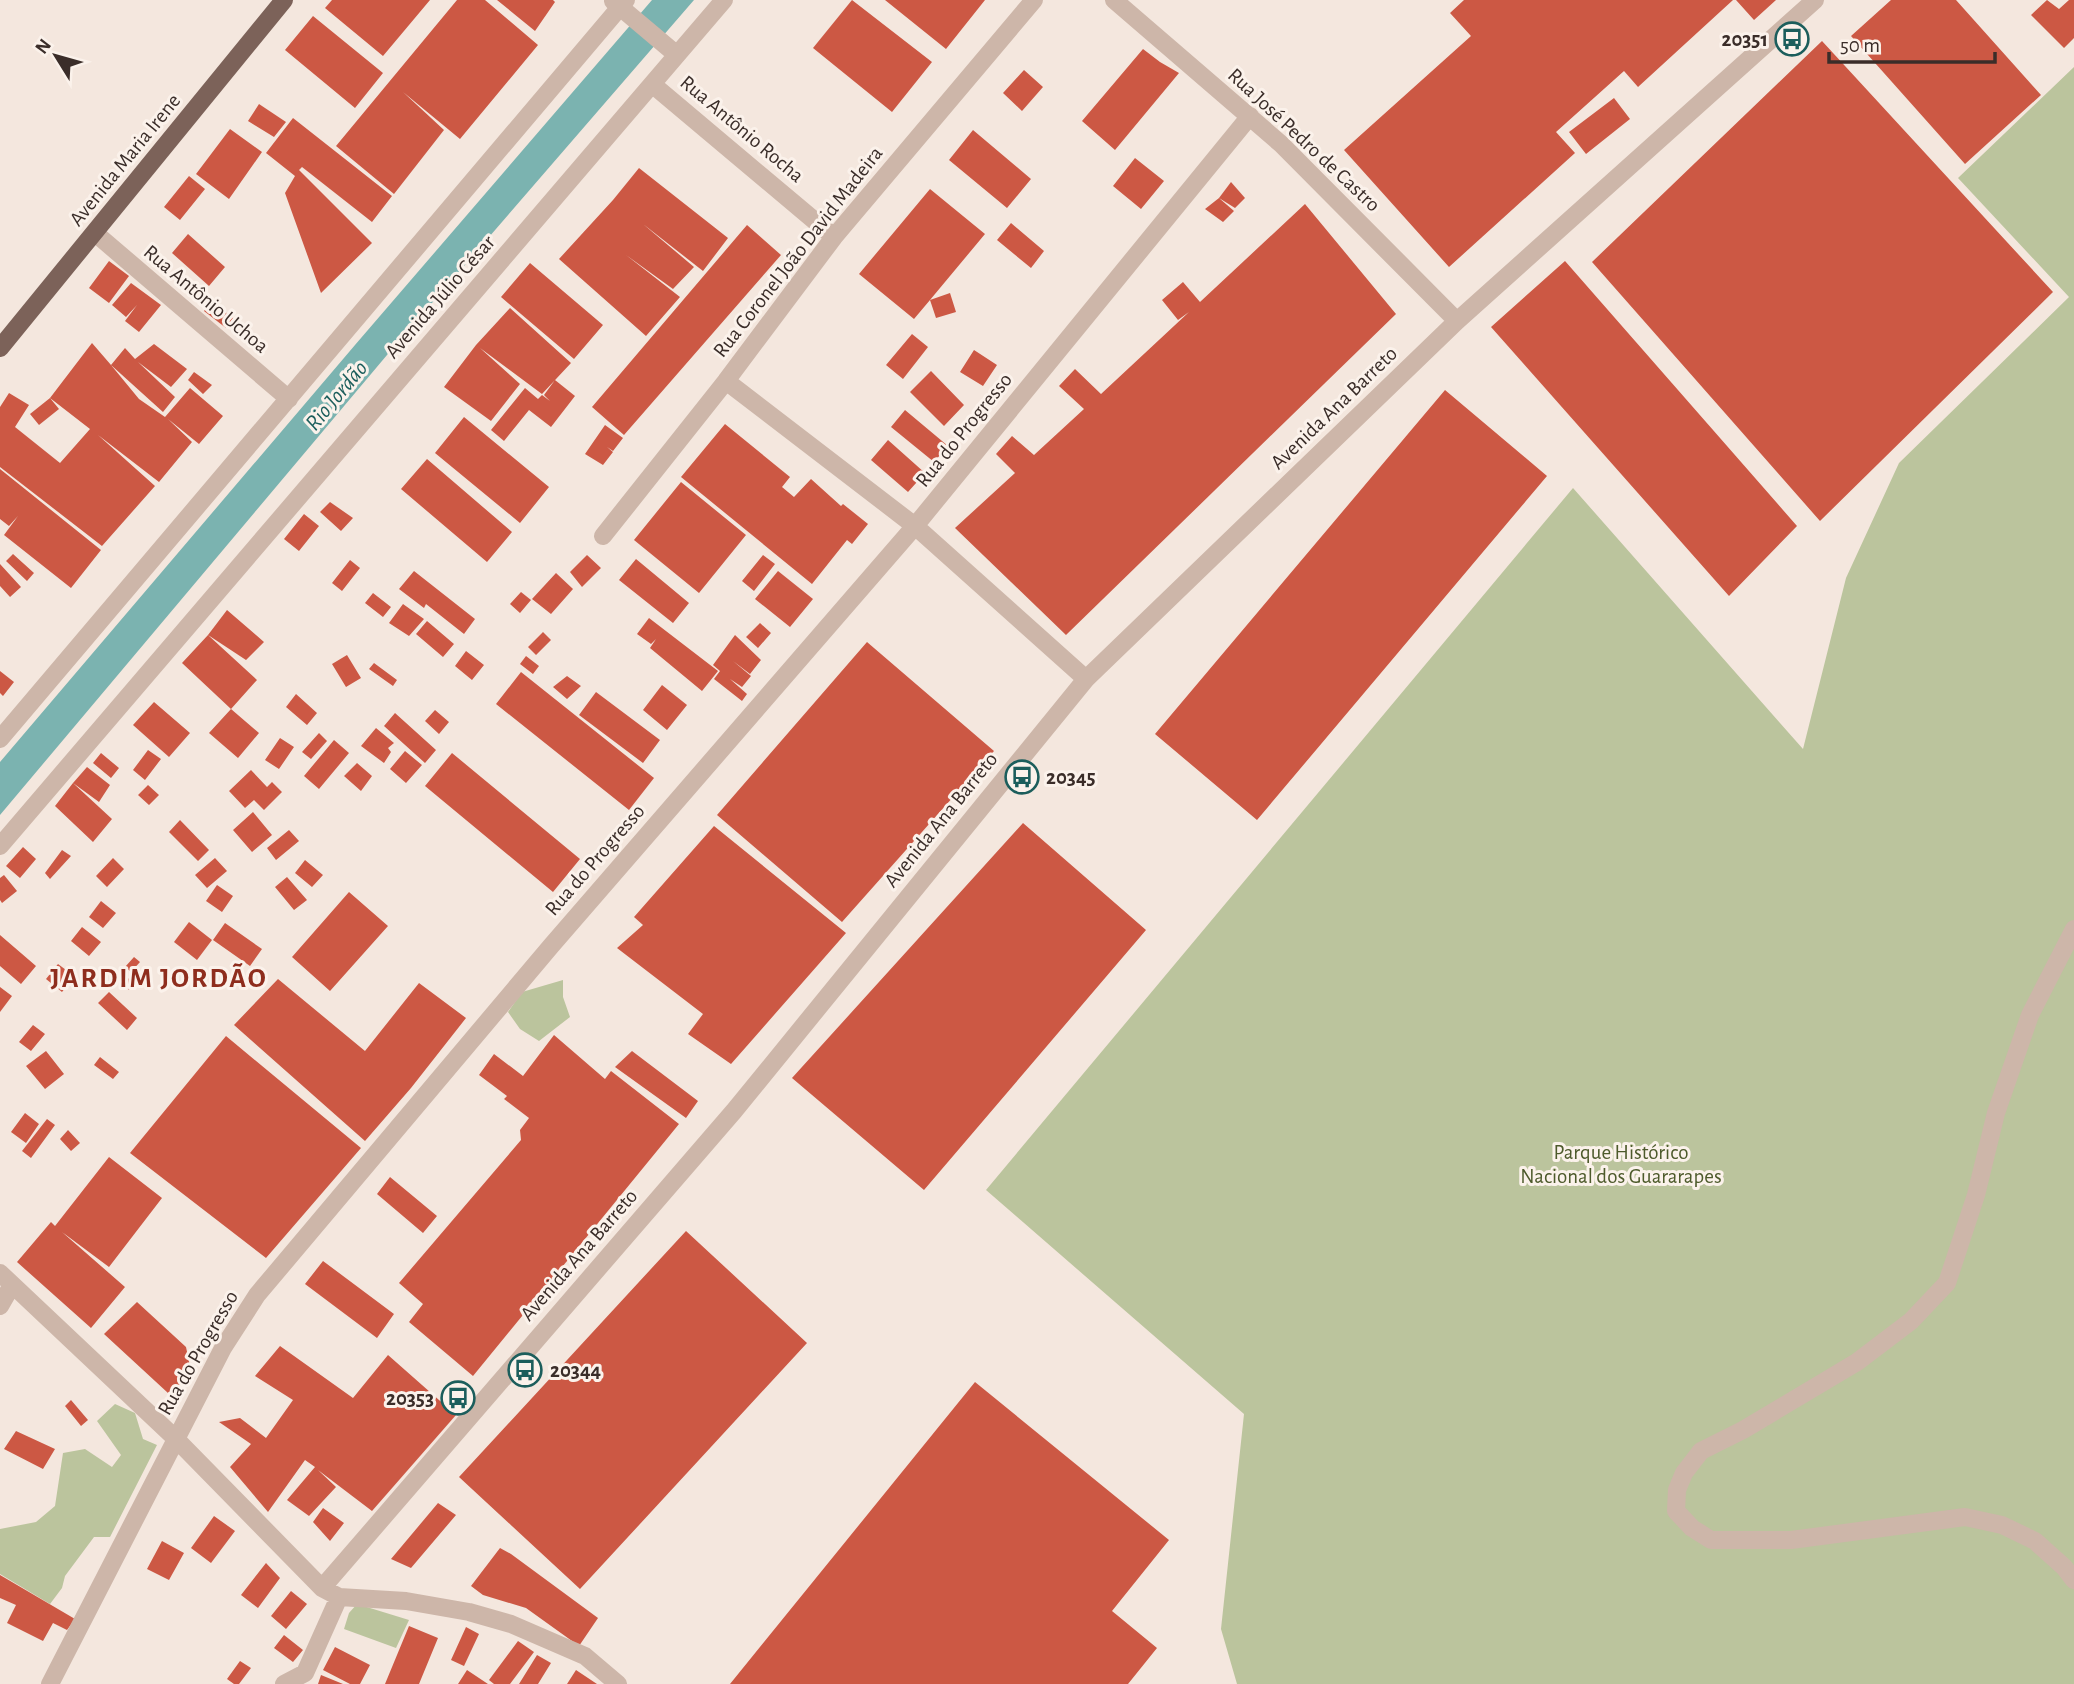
<svg xmlns="http://www.w3.org/2000/svg" width="2074" height="1684" font-family="'Alegreya Sans',sans-serif">
  <style>
    .green { fill: #bbc49d }
    .water { fill: #7bb3b0 }
    .building { fill: #cc5844 }
    .lines { fill: none; stroke-linecap: round; stroke-linejoin: round }
    .minor { stroke: #cdb6a9; stroke-width: 18 }
    .major { stroke: #7c6259; stroke-width: 18 }
    .labels { text-anchor: middle; dominant-baseline: central; stroke-width: 6; stroke-linejoin: round; paint-order: stroke }
    .poi-label { font-size: 21px; font-weight: bold; fill: #3a2d29; stroke: #fbf2eb; text-anchor: end }
    .street-label { font-size: 21px; fill: #3a2d29; stroke: #fbf2eb }
    .park-label { font-size: 21px; fill: #4d5a2b; stroke: #fbf2eb }
    .water-label { font-size: 23px; font-style: italic; fill: #1c5e5c; stroke: #fbf2eb }
    .district-label { font-size: 28px; font-weight: bold; letter-spacing: 2px; fill: #8e2d1d; stroke: #fbf2eb }
  </style>
  <rect width="100%" height="100%" fill="#f4e7de"/>
  <!-- green -->
  <path class="green" d="M2074,67V1684H1237L1221,1629L1244,1414L986,1190L1573,488L1803,749L1846,578L1899,463L2069,297L1958,178Z
    M563,980V997L570,1017L539,1041L520,1029L508,1012L522,992Z
    M115,1404L135,1413L143,1439L157,1445L110,1537H94L65,1576L62,1588L50,1604L0,1574V1529L36,1522L55,1506L63,1453L85,1449L112,1467L121,1455L97,1421Z
    M357,1604L409,1620L396,1648L344,1629L349,1613Z"/>
  <!-- water -->
  <path class="water" d="M652,0H694L387,355L0,815V762L355,345Z"/>
  <!-- building -->
  <path class="building" d="M332,0H430L383,56L325,8Z
    M457,0H485L538,45L460,139L403,92L444,130L394,194L336,146Z
    M497,0H553L555,2L535,31Z
    M852,0L932,62L892,112L813,48Z
    M885,0H985L946,49Z
    M1464,0H1733L1638,87L1624,71L1556,132L1575,153L1449,267L1344,150L1471,36L1450,13Z
    M1736,0H1776L1754,20Z
    M1891,0H1956L2041,95L1965,164L1851,36Z
    M2047,0L2059,9L2069,0H2074V38L2064,48L2031,15Z
    M313,16L383,73L355,108L285,50Z
    M1822,41L2053,292L1820,521L1592,262Z
    M1143,49L1160,62L1179,73L1115,150L1082,121Z
    M1024,70L1043,87L1022,111L1003,93Z
    M1614,98L1630,119L1586,154L1569,132Z
    M259,104L286,122L274,137L248,121Z
    M293,118L392,196L372,222L302,167L299,170L372,243L321,293L285,193L295,176L266,153Z
    M230,129L262,152L229,199L196,174Z
    M973,130L1031,179L1007,208L949,160Z
    M1135,158L1164,181L1141,209L1113,186Z
    M639,168L728,238L703,271L643,224L694,267L673,289L626,255L680,297L646,336L559,259L613,200Z
    M189,176L205,189L180,220L164,207Z
    M1231,182L1245,198L1235,208L1219,198Z
    M930,189L985,234L930,300L950,293L956,312L936,318L930,300L914,319L859,274Z
    M1219,198L1234,211L1223,222L1205,209Z
    M1305,204L1396,314L1066,635L955,528L1015,473L996,454L1012,436L1034,455L1084,409L1059,386L1075,369L1101,394L1189,312L1178,320L1162,300L1183,282L1200,302Z
    M1011,223L1044,251L1031,268L997,240Z
    M747,225L781,255L624,435L592,407Z
    M188,234L225,267L209,286L172,253Z
    M109,261L129,276L109,303L89,288Z
    M1565,261L1797,526L1729,596L1491,327Z
    M530,263L603,325L574,359L501,297Z
    M131,283L161,305L139,332L125,321L137,305L126,317L112,305Z
    M211,301L233,318L226,328L204,311Z
    M510,308L571,363L542,394L480,348L520,384L491,421L444,387L476,345Z
    M912,334L928,347L903,379L886,365Z
    M92,343L111,365L125,348L135,359L154,344L187,369L171,387L138,362L175,397L163,412L111,365L139,399L165,417L190,388L223,416L199,444L168,419L192,442L159,482L98,435L155,486L102,546L0,467V407L9,393L29,405L15,427L60,463L90,429L50,398Z
    M974,350L997,365L983,386L960,372Z
    M931,371L964,405L944,426L910,392Z
    M194,372L212,385L203,394L188,380Z
    M555,380L575,396L551,427L529,410L504,441L491,430L525,388L538,399L542,395L550,401L544,395Z
    M1445,390L1547,476L1257,820L1155,734Z
    M50,398L59,409L39,425L30,414Z
    M905,410L948,446L934,462L891,427Z
    M464,417L549,487L520,523L435,453Z
    M725,424L790,477L782,487L794,497L811,479L841,506L843,504L868,524L852,544L847,540L812,584L681,477Z
    M605,425L623,438L613,451L607,447L613,452L603,465L585,454Z
    M888,440L925,473L908,492L871,460Z
    M427,459L512,532L487,562L401,489Z
    M0,469L101,550L71,588L4,535L18,516L9,526L0,519Z
    M681,482L746,535L699,593L634,540Z
    M330,502L353,518L341,531L320,512Z
    M304,514L319,526L299,551L284,539Z
    M13,554L34,573L27,581L6,561Z
    M587,555L601,568L582,587L570,572Z
    M763,555L775,564L754,591L742,581Z
    M636,559L689,603L673,623L619,580Z
    M350,560L360,568L342,591L332,583Z
    M0,564L21,587L10,597L0,586Z
    M414,571L475,619L464,634L426,604L424,608L399,589Z
    M778,571L813,599L790,627L755,599Z
    M556,573L573,589L551,614L532,599Z
    M521,592L531,600L520,613L510,604Z
    M373,593L391,607L383,617L365,603Z
    M403,604L424,619L409,636L389,623Z
    M227,610L264,642L246,660L208,635Z
    M649,618L718,671L702,691L650,648L656,639L651,644L637,634Z
    M427,621L454,644L443,657L416,634Z
    M760,623L771,633L758,648L746,637Z
    M543,632L551,640L536,655L528,647Z
    M208,635L257,680L231,709L182,663Z
    M735,635L761,660L750,674L733,661L751,676L742,687L730,679L747,694L742,701L714,679L720,671L713,665Z
    M867,642L994,751L842,922L717,815Z
    M466,651L484,665L472,680L455,666Z
    M347,655L361,678L346,687L332,664Z
    M526,656L539,666L533,674L520,664Z
    M374,663L397,680L393,686L369,669Z
    M0,671L14,682L3,696L0,693Z
    M521,672L654,778L629,810L496,704Z
    M567,676L581,686L567,699L553,687Z
    M662,685L687,705L667,730L643,710Z
    M596,692L660,740L643,763L579,715Z
    M296,694L317,713L307,725L286,707Z
    M154,702L190,733L169,757L133,725Z
    M231,709L259,733L238,758L209,733Z
    M435,710L449,722L439,734L425,721Z
    M395,713L436,750L425,763L384,726Z
    M376,728L394,743L388,748L391,752L384,763L361,746Z
    M319,733L327,741L311,759L302,752Z
    M280,738L294,747L279,769L265,760Z
    M334,740L349,753L319,789L304,776Z
    M148,750L161,759L145,780L133,770Z
    M405,751L422,765L406,783L390,769Z
    M101,753L119,768L111,778L93,763Z
    M452,753L580,859L553,892L425,786Z
    M357,763L372,776L361,791L344,776Z
    M87,767L110,785L99,802L73,783Z
    M251,770L267,787L272,782L282,792L264,810L254,800L245,808L229,791Z
    M73,783L112,819L93,842L55,806Z
    M148,785L159,795L149,805L138,795Z
    M253,812L272,835L252,852L233,830Z
    M180,820L209,850L198,861L169,832Z
    M1023,823L1146,930L924,1190L792,1078Z
    M714,826L846,933L731,1064L688,1034L703,1014L617,948L643,925L634,917Z
    M289,830L299,841L276,860L267,848Z
    M23,847L36,859L20,878L6,866Z
    M62,850L71,856L50,879L45,873Z
    M113,858L124,869L107,887L96,876Z
    M215,858L227,871L207,888L195,875Z
    M305,860L323,875L312,887L295,873Z
    M4,875L17,891L2,903L0,900V878Z
    M287,877L307,900L294,910L275,887Z
    M217,885L233,896L222,912L206,901Z
    M349,892L388,926L330,991L292,957Z
    M101,901L116,913L103,928L89,917Z
    M189,922L212,940L197,960L174,942Z
    M225,923L262,949L250,966L213,940Z
    M82,927L101,942L89,956L71,941Z
    M0,935L36,966L21,984L0,966Z
    M134,957L140,962L131,972L125,967Z
    M58,964L74,976L62,992L46,979Z
    M121,971L134,984L129,990L115,976Z
    M278,979L365,1051L419,983L466,1018L411,1088L365,1141L234,1025Z
    M0,987L12,996L0,1012Z
    M109,992L137,1018L127,1030L98,1003Z
    M33,1025L45,1034L31,1051L19,1042Z
    M554,1035L605,1079L611,1071L679,1124L473,1376L409,1322L423,1304L399,1283L521,1140L520,1130L529,1118L504,1099L507,1096L479,1075L494,1054L523,1076Z
    M226,1036L361,1148L266,1258L130,1153Z
    M46,1051L64,1074L45,1089L26,1066Z
    M632,1051L698,1101L686,1118L615,1067Z
    M100,1057L119,1072L113,1079L94,1065Z
    M25,1113L39,1124L26,1143L11,1132Z
    M47,1119L55,1125L31,1158L22,1151Z
    M68,1130L80,1143L71,1151L60,1139Z
    M109,1157L162,1198L109,1267L62,1232L125,1287L91,1328L17,1262L51,1222L55,1226Z
    M390,1177L437,1216L423,1233L377,1194Z
    M686,1231L807,1343L580,1589L459,1477Z
    M323,1261L394,1314L377,1338L305,1284Z
    M137,1302L186,1347L192,1376L168,1393L104,1334Z
    M280,1346L353,1398L388,1355L456,1415L372,1511L318,1470L336,1487L309,1516L287,1500L315,1467L305,1460L268,1512L230,1467L251,1444L219,1422L240,1418L266,1438L293,1400L255,1376Z
    M975,1382L1169,1540L1112,1611L1157,1648L1128,1684H730Z
    M71,1400L88,1420L81,1426L65,1406Z
    M16,1431L55,1449L43,1469L4,1449Z
    M438,1503L456,1515L411,1568L391,1559Z
    M323,1508L344,1523L330,1541L313,1522Z
    M214,1516L235,1531L211,1563L191,1548Z
    M162,1541L184,1553L169,1580L147,1569Z
    M500,1548L511,1554L598,1618L579,1646L526,1608L483,1595L471,1586Z
    M266,1563L280,1578L258,1608L241,1595Z
    M0,1575L75,1619L67,1630L53,1623L43,1641L7,1623L16,1605L0,1598Z
    M291,1591L307,1604L286,1629L271,1616Z
    M409,1626L438,1638L419,1684H385Z
    M466,1627L479,1634L464,1666L451,1660Z
    M284,1635L303,1650L293,1662L274,1648Z
    M518,1641L534,1652L510,1684H494L489,1680Z
    M335,1647L370,1665L360,1684H350L323,1670Z
    M537,1655L551,1663L538,1684H519Z
    M240,1661L251,1668L239,1684H234L227,1679Z
    M467,1670L488,1684H458Z
    M576,1670L597,1684H567Z
    M321,1675L343,1684H318Z"/>
  <g class="lines">
    <!-- minor -->
    <path class="minor" d="M1114,0L1281,144L1457,321
      M613,1L677,55
      M652,84L834,237
      M95,233L289,399
      M726,381L915,526L1086,679
      M603,536L726,381L834,237L1034,0
      M0,739L626,0
      M0,846L724,0
      M2074,929L2030,1015L1996,1113L1976,1195L1947,1283L1911,1321L1857,1362L1743,1430L1701,1451L1684,1473L1677,1490L1676,1511L1692,1528L1711,1540H1791L1965,1517L2002,1525L2035,1541L2064,1567L2074,1580
      M0,1273L175,1438L322,1588L339,1597L406,1601L469,1612L511,1624L585,1656L618,1684
      M0,1306L12,1285
      M322,1588L734,1111L1086,679L1457,321L1815,0
      M50,1684L223,1348L257,1295L551,946L915,526L1250,116
      M284,1684L305,1673L339,1597"/>
    <!-- major -->
    <path class="major" d="M0,348L284,0"/>
  </g>
  <!-- icons -->
  <defs>
    <symbol id="bus-ring" viewBox="-11 -11 22 22"><circle r="9.5" fill="#fbf2eb" stroke="#1c5e5c" stroke-width="1.5"/><path d="M-5-6H5V4H4V6H2V4H-2V6H-4V4H-5ZM-3.5-4V0h7V-4ZM-3.5 1.2v1.5H-2V1.2ZM2 1.2v1.5H3.5V1.2Z" fill="#1c5e5c"/></symbol>
  </defs>
  <g fill-rule="evenodd">
    <use href="#bus-ring" x="1773" y="20" width="38" height="38"/>
    <use href="#bus-ring" x="1003" y="758" width="38" height="38"/>
    <use href="#bus-ring" x="506" y="1351" width="38" height="38"/>
    <use href="#bus-ring" x="439" y="1379" width="38" height="38"/>
  </g>
  <g class="labels">
    <!-- poi labels -->
    <g class="poi-label">
      <text x="1768" y="39">20351</text>
      <text x="1046" y="777" text-anchor="start">20345</text>
      <text x="550" y="1370" text-anchor="start">20344</text>
      <text x="434" y="1398">20353</text>
    </g>
    <!-- street labels -->
    <g class="street-label">
      <text transform="translate(742 129) rotate(40)">Rua Antônio Rocha</text>
      <text transform="translate(1304 140) rotate(43)">Rua José Pedro de Castro</text>
      <text transform="translate(125 160) rotate(-51)">Avenida Maria Irene</text>
      <text transform="translate(798 252) rotate(-52)">Rua Coronel João David Madeira</text>
      <text transform="translate(440 297) rotate(-49)">Avenida Júlio César</text>
      <text transform="translate(206 299) rotate(40)">Rua Antônio Uchoa</text>
      <text transform="translate(1334 408) rotate(-44)">Avenida Ana Barreto</text>
      <text transform="translate(964 430) rotate(-51)">Rua do Progresso</text>
      <text transform="translate(941 820) rotate(-51)">Avenida Ana Barreto</text>
      <text transform="translate(595 860) rotate(-49)">Rua do Progresso</text>
      <text transform="translate(579 1255) rotate(-49)">Avenida Ana Barreto</text>
      <text transform="translate(198 1353) rotate(-60)">Rua do Progresso</text>
    </g>
    <!-- park labels -->
    <g class="park-label">
      <text x="1621" y="1152">Parque Histórico<tspan x="1621" dy="24">Nacional dos Guararapes</tspan></text>
    </g>
    <!-- water labels -->
    <g class="water-label">
      <text transform="translate(337 396) rotate(-50)">Rio Jordão</text>
    </g>
    <!-- district labels -->
    <g class="district-label">
      <text x="159" y="979">JARDIM JORDÃO</text>
    </g>
  </g>
  <!-- north arrow -->
  <g transform="translate(56 56) rotate(307)" stroke="#fbf2eb" stroke-width="5" paint-order="stroke">
  <path d="M0-5L12 26L0 18L-12 26Z" fill="#3a2d29"/>
  <text y="-10" font-size="19" font-weight="bold" text-anchor="middle" fill="#3a2d29">N</text>
  </g>
  <!-- scale -->
  <path d="M1829 52v10h166v-10" fill="none" stroke="#3a2d29" stroke-width="3.5"/>
  <text x="1840" y="52" font-size="21" fill="#3a2d29" stroke="#fbf2eb" stroke-width="5" paint-order="stroke">50 m</text>
</svg>
